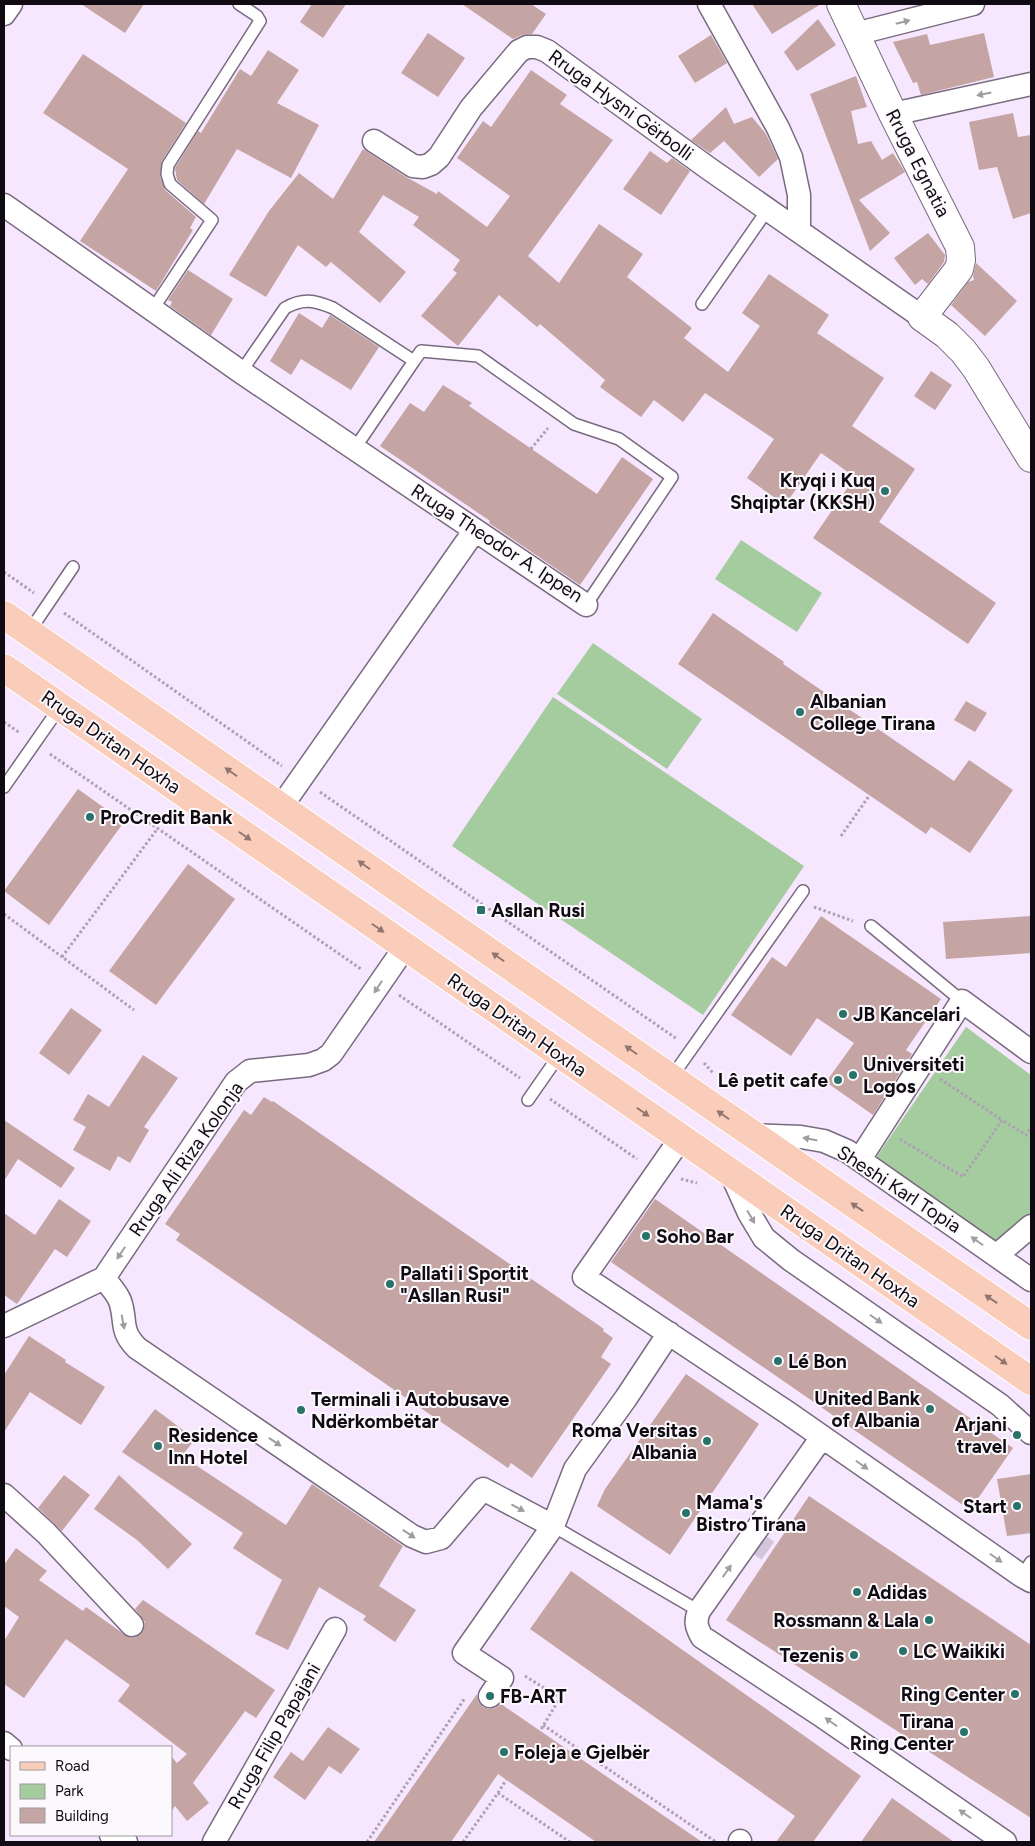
<svg xmlns="http://www.w3.org/2000/svg" width="1035" height="1846" font-family="Figtree,sans-serif">
  <style>
    .green { fill: #a5cc9f }
    .building { fill: #c4a5a4 }
    .lines { fill: none; stroke-linecap: round; stroke-linejoin: round }
    .street-tunnel { stroke: #d4c5db; stroke-width: 22; stroke-dasharray: 22 11; stroke-linecap: butt }
    .lane-casing { stroke: #796a7f; stroke-width: 14 }
    .street-casing { stroke: #796a7f; stroke-width: 25 }
    .secondary-casing { stroke: #796a7f; stroke-width: 30 }
    .primary-casing { stroke: #fff; stroke-width: 30 }
    .path { stroke: #ada0b3; stroke-width: 3; stroke-dasharray: 2.5 2.5; stroke-linecap: butt }
    .lane { stroke: #fff; stroke-width: 11 }
    .street { stroke: #fff; stroke-width: 22 }
    .secondary { stroke: #fff; stroke-width: 28 }
    .primary { stroke: #facdba; stroke-width: 28 }
    .oneway { fill: #9f9da0 }
    .oneway2 { fill: #91756e }
    .poi-dot { fill: #29726b; stroke: #fcf9fd; stroke-width: 2 }
    .labels { text-anchor: middle; dominant-baseline: central; stroke-width: 4; stroke-linejoin: round; paint-order: stroke }
    .street-label { font-size: 19px; fill: #100a12; stroke: #fcf9fd }
    .poi-label { font-size: 19px; font-weight: bold; fill: #100a12; stroke: #fcf9fd; text-anchor: start }
  </style>
  <rect width="100%" height="100%" fill="#f6e6fe"/>
  <!-- green -->
  <path class="green" d="M741,540L822,593L797,632L715,579Z
    M593,643L702,719L667,769L557,694Z
    M553,697L804,866L703,1015L452,846Z
    M966,1027L1031,1075V1216L998,1243L875,1159Z"/>
  <!-- building -->
  <path class="building" d="M81,4H144L125,33Z
    M312,4H346L323,38L300,22Z
    M462,4H531L546,14L532,34L522,35L513,39Z
    M752,4H821L772,34Z
    M818,19L836,45L797,71L784,52Z
    M428,33L465,58L438,97L401,73Z
    M984,33L994,77L921,95L917,82L913,83L893,42L927,34L930,45Z
    M711,35L727,63L695,83L678,56Z
    M268,50L299,70L277,103L319,125L291,178L237,149L204,204L177,180L175,168L198,131L201,133L240,69L251,76Z
    M83,54L186,123L162,161L160,176L165,190L196,217L190,228L193,230L156,291L80,241L128,169L43,113Z
    M531,70L567,95L560,104L613,140L528,256L559,283L599,224L643,254L627,277L692,328L684,338L728,372L760,326L742,313L769,274L829,315L817,333L884,378L852,426L915,469L879,522L996,603L968,644L813,538L855,477L821,453L785,505L747,478L774,439L705,393L683,422L654,400L641,417L600,387L605,380L540,324L537,327L499,295L458,346L421,316L457,273L453,270L460,260L413,225L419,217L383,195L359,232L406,272L380,303L331,262L326,267L298,245L266,297L229,275L269,211L299,173L333,199L363,149L406,177L437,194L438,191L487,227L510,196L457,158L483,121L491,127Z
    M856,76L867,107L851,111L858,144L871,141L882,160L893,153L905,172L859,200L890,233L870,251L810,94Z
    M726,107L734,124L752,117L766,134L778,159L759,177L724,141L710,153L691,140Z
    M1013,113L1018,137L1031,135V213L1013,219L997,167L979,170L969,122Z
    M650,151L667,163L672,158L690,171L661,215L623,189Z
    M928,233L945,255L944,262L928,284L922,279L915,285L894,258Z
    M976,263L1017,301L985,336L951,305L968,282L974,280L973,276Z
    M188,270L233,299L211,335L170,306L172,302L168,300Z
    M299,313L322,328L330,315L379,347L351,390L301,359L291,375L270,361Z
    M931,371L952,385L935,410L914,396Z
    M443,385L472,403L469,406L597,494L622,457L653,479L580,585L489,523L490,521L380,446L410,403L424,412Z
    M713,613L784,662L783,664L954,781L969,760L1013,790L970,853L931,827L926,834L678,664Z
    M966,701L987,713L975,732L954,720Z
    M78,789L124,822L49,925L4,891Z
    M188,864L235,899L156,1005L109,971Z
    M821,916L941,999L906,1050L912,1054L873,1115L826,1082L854,1043L817,1018L791,1056L731,1015L772,957L786,967Z
    M1031,916V953L946,959L943,922Z
    M71,1008L102,1030L69,1075L39,1053Z
    M143,1055L178,1078L144,1127L149,1130L130,1163L118,1156L110,1171L73,1150L86,1127L73,1120L88,1094L109,1107Z
    M264,1097L272,1102L273,1101L604,1329L603,1331L613,1338L601,1357L611,1364L532,1478L511,1463L508,1468L176,1240L180,1234L165,1224L244,1110L251,1115Z
    M4,1120L75,1168L61,1188L18,1159L4,1181Z
    M59,1199L91,1221L67,1257L55,1249L17,1304L4,1295V1213L35,1235Z
    M655,1199L1013,1448L970,1510L611,1262Z
    M29,1336L66,1360L65,1362L105,1387L81,1425L30,1392L4,1432V1375Z
    M686,1374L759,1424L670,1555L597,1506L605,1489Z
    M155,1409L195,1439L182,1456L286,1525L312,1484L403,1546L379,1586L416,1610L395,1642L363,1620L366,1616L319,1587L288,1650L255,1634L282,1580L233,1548L243,1533L122,1452Z
    M1031,1474V1533L1007,1536L997,1479Z
    M64,1475L90,1495L62,1531L38,1508Z
    M119,1475L192,1544L168,1569L137,1540L94,1509Z
    M809,1496L1031,1645V1818L726,1620Z
    M16,1548L47,1571L39,1580L83,1611L86,1607L128,1637L135,1638L141,1634L144,1629L145,1622L135,1609L143,1600L275,1690L256,1718L245,1711L193,1783L209,1803L187,1821L175,1806L171,1812V1756L177,1763L187,1754L118,1701L130,1685L66,1639L24,1698L4,1684V1641L19,1617L4,1606V1565Z
    M571,1571L861,1776L813,1842H776L795,1816L530,1629Z
    M477,1694L478,1701L483,1707L490,1709L495,1708L501,1704L702,1842H596L498,1774L451,1842H374Z
    M328,1727L360,1749L341,1774L329,1766L305,1800L273,1777L291,1752L303,1761Z
    M892,1798L954,1842H861Z"/>
  <g class="lines">
    <!-- street-tunnel -->
    <path class="street-tunnel" d="M750,1538L771,1553"/>
    <defs>
      <path id="lane" d="M702,304L768,209
        M153,309L212,220L170,184L167,174L168,165L260,21L257,16L239,4
        M414,361L421,351L478,356L574,424L619,439L672,477L586,605
        M241,372L285,308C303,298 314,300 333,308L414,361L355,448
        M29,632L73,567
        M4,787L60,707
        M871,926L962,1001
        M671,1078L803,891
        M528,1100L560,1054
        M553,1526L699,1611
        M1022,1576L1031,1562"/>
      <path id="street" d="M709,4L778,128L791,157L799,195V230
        M4,14L11,4
        M855,34L973,4
        M893,114L1031,84
        M374,141L413,166L423,167L431,164L439,157L471,108L519,51L527,47H537L547,51L708,168L922,317
        M4,205L241,372L586,605
        M281,807L475,530
        M752,1135L801,1137L824,1141L847,1151L1031,1280
        M681,1138L584,1277L788,1413L1022,1576L1031,1581
        M860,1159L962,1001L1031,1052
        M731,1173L749,1213L764,1238L791,1260L1000,1405L1031,1433
        M997,1255L1031,1226
        M104,1278C109,1285 117,1293 120,1301C127,1321 119,1330 137,1348L412,1536L426,1542L441,1538L483,1489L553,1526
        M4,1326L104,1278L236,1082L250,1071L309,1065L323,1060L331,1054L405,947
        M822,1437L699,1611C695,1621 696,1627 702,1637L822,1716L1005,1842
        M4,1495L46,1533L132,1625
        M490,1696L502,1678L464,1653L553,1526L575,1469L626,1398L669,1333
        M4,1743L11,1749
        M111,1835L126,1842
        M214,1842L335,1629
        M740,1842V1841"/>
      <path id="secondary" d="M841,4L893,114L960,247L961,260L959,269L922,317L947,335L963,351L976,368L1031,458"/>
      <path id="primary" d="M4,615L671,1078L1031,1326
        M4,668L1031,1381"/>
    </defs>
    <!-- lane casing -->
    <use href="#lane" class="lane-casing"/>
    <!-- street casing -->
    <use href="#street" class="street-casing"/>
    <!-- secondary casing -->
    <use href="#secondary" class="secondary-casing"/>
    <!-- primary casing -->
    <use href="#primary" class="primary-casing"/>
    <!-- path -->
    <path class="path" d="M531,449L548,428
      M4,572L34,593
      M64,613L282,766
      M4,722L20,733
      M50,754L361,969
      M320,792L677,1039
      M841,836L869,796
      M814,907L853,921
      M4,914L134,1010
      M62,957L158,828
      M399,995L520,1078
      M704,1063L713,1073
      M940,1079L1002,1120
      M550,1099L637,1159
      M900,1139L963,1177L1002,1120L1026,1135L1031,1128
      M681,1179L697,1183
      M525,1676L560,1698L540,1731
      M543,1725L716,1842
      M498,1793L506,1780
      M367,1842L465,1698
      M463,1842L498,1793L570,1842"/>
    <!-- lane -->
    <use href="#lane" class="lane"/>
    <!-- street -->
    <use href="#street" class="street"/>
    <!-- secondary -->
    <use href="#secondary" class="secondary"/>
    <!-- primary -->
    <use href="#primary" class="primary"/>
  </g>
  <!-- one-way arrows -->
  <defs><path id="oneway-solid" d="M-6-.8H1V-3.2L6.5 0L1 3.2V.8H-6Z" transform="scale(1.25)"/></defs>
  <g class="oneway">
    <use href="#oneway-solid" transform="translate(903 22) rotate(-14)"/>
    <use href="#oneway-solid" transform="translate(984 94) rotate(168)"/>
    <use href="#oneway-solid" transform="translate(378 987) rotate(123)"/>
    <use href="#oneway-solid" transform="translate(810 1139) rotate(-169)"/>
    <use href="#oneway-solid" transform="translate(751 1217) rotate(60)"/>
    <use href="#oneway-solid" transform="translate(977 1241) rotate(-145)"/>
    <use href="#oneway-solid" transform="translate(121 1253) rotate(124)"/>
    <use href="#oneway-solid" transform="translate(876 1319) rotate(35)"/>
    <use href="#oneway-solid" transform="translate(123 1322) rotate(79)"/>
    <use href="#oneway-solid" transform="translate(275 1442) rotate(34)"/>
    <use href="#oneway-solid" transform="translate(862 1465) rotate(35)"/>
    <use href="#oneway-solid" transform="translate(518 1508) rotate(28)"/>
    <use href="#oneway-solid" transform="translate(409 1534) rotate(33)"/>
    <use href="#oneway-solid" transform="translate(996 1558) rotate(35)"/>
    <use href="#oneway-solid" transform="translate(727 1571) rotate(-55)"/>
    <use href="#oneway-solid" transform="translate(831 1722) rotate(-145)"/>
    <use href="#oneway-solid" transform="translate(965 1814) rotate(-145)"/>
  </g>
  <g class="oneway2">
    <use href="#oneway-solid" transform="translate(231 772) rotate(-145)"/>
    <use href="#oneway-solid" transform="translate(245 836) rotate(35)"/>
    <use href="#oneway-solid" transform="translate(364 865) rotate(-145)"/>
    <use href="#oneway-solid" transform="translate(378 928) rotate(35)"/>
    <use href="#oneway-solid" transform="translate(498 957) rotate(-145)"/>
    <use href="#oneway-solid" transform="translate(631 1050) rotate(-145)"/>
    <use href="#oneway-solid" transform="translate(643 1112) rotate(35)"/>
    <use href="#oneway-solid" transform="translate(723 1115) rotate(-145)"/>
    <use href="#oneway-solid" transform="translate(857 1207) rotate(-146)"/>
    <use href="#oneway-solid" transform="translate(991 1299) rotate(-146)"/>
    <use href="#oneway-solid" transform="translate(1001 1360) rotate(35)"/>
  </g>
  <!-- markers -->
  <g class="poi-dot">
    <circle cx="885" cy="491" r="5"/>
    <circle cx="800" cy="712" r="5"/>
    <circle cx="90" cy="817" r="5"/>
    <rect x="476" y="905" width="10" height="10" rx="2.5"/>
    <circle cx="843" cy="1014" r="5"/>
    <circle cx="853" cy="1075" r="5"/>
    <circle cx="838" cy="1080" r="5"/>
    <circle cx="646" cy="1236" r="5"/>
    <circle cx="390" cy="1284" r="5"/>
    <circle cx="778" cy="1361" r="5"/>
    <circle cx="930" cy="1409" r="5"/>
    <circle cx="301" cy="1410" r="5"/>
    <circle cx="1017" cy="1435" r="5"/>
    <circle cx="707" cy="1441" r="5"/>
    <circle cx="158" cy="1446" r="5"/>
    <circle cx="1017" cy="1506" r="5"/>
    <circle cx="686" cy="1513" r="5"/>
    <circle cx="857" cy="1592" r="5"/>
    <circle cx="929" cy="1620" r="5"/>
    <circle cx="903" cy="1651" r="5"/>
    <circle cx="854" cy="1655" r="5"/>
    <circle cx="1015" cy="1694" r="5"/>
    <circle cx="490" cy="1696" r="5"/>
    <circle cx="964" cy="1732" r="5"/>
    <circle cx="504" cy="1752" r="5"/>
  </g>
  <g class="labels">
    <!-- street labels -->
    <g class="street-label">
      <text transform="translate(621 105) rotate(36)">Rruga Hysni Gërbolli</text>
      <text transform="translate(918 163) rotate(63)">Rruga Egnatia</text>
      <text transform="translate(497 543) rotate(33)">Rruga Theodor A. Ippen</text>
      <text transform="translate(111 742) rotate(35)">Rruga Dritan Hoxha</text>
      <text transform="translate(517 1025) rotate(35)">Rruga Dritan Hoxha</text>
      <text transform="translate(186 1159) rotate(-55)">Rruga Ali Riza Kolonja</text>
      <text transform="translate(899 1189) rotate(33)">Sheshi Karl Topia</text>
      <text transform="translate(850 1256) rotate(35)">Rruga Dritan Hoxha</text>
      <text transform="translate(274 1736) rotate(-60)">Rruga Filip Papajani</text>
    </g>
    <!-- poi labels -->
    <g class="poi-label">
      <text x="875" y="480" text-anchor="end">Kryqi i Kuq<tspan x="875" dy="22">Shqiptar (KKSH)</tspan></text>
      <text x="810" y="701">Albanian<tspan x="810" dy="22">College Tirana</tspan></text>
      <text x="100" y="817">ProCredit Bank</text>
      <text x="491" y="910">Asllan Rusi</text>
      <text x="853" y="1014">JB Kancelari</text>
      <text x="863" y="1064">Universiteti<tspan x="863" dy="22">Logos</tspan></text>
      <text x="828" y="1080" text-anchor="end">Lê petit cafe</text>
      <text x="656" y="1236">Soho Bar</text>
      <text x="400" y="1273">Pallati i Sportit<tspan x="400" dy="22">"Asllan Rusi"</tspan></text>
      <text x="788" y="1361">Lé Bon</text>
      <text x="920" y="1398" text-anchor="end">United Bank<tspan x="920" dy="22">of Albania</tspan></text>
      <text x="311" y="1399">Terminali i Autobusave<tspan x="311" dy="22">Ndërkombëtar</tspan></text>
      <text x="1007" y="1424" text-anchor="end">Arjani<tspan x="1007" dy="22">travel</tspan></text>
      <text x="697" y="1430" text-anchor="end">Roma Versitas<tspan x="697" dy="22">Albania</tspan></text>
      <text x="168" y="1435">Residence<tspan x="168" dy="22">Inn Hotel</tspan></text>
      <text x="696" y="1502">Mama's<tspan x="696" dy="22">Bistro Tirana</tspan></text>
      <text x="1007" y="1506" text-anchor="end">Start</text>
      <text x="867" y="1592">Adidas</text>
      <text x="919" y="1620" text-anchor="end">Rossmann &amp; Lala</text>
      <text x="913" y="1651">LC Waikiki</text>
      <text x="844" y="1655" text-anchor="end">Tezenis</text>
      <text x="1005" y="1694" text-anchor="end">Ring Center</text>
      <text x="500" y="1696">FB-ART</text>
      <text x="954" y="1721" text-anchor="end">Tirana<tspan x="954" dy="22">Ring Center</tspan></text>
      <text x="514" y="1752">Foleja e Gjelbër</text>
    </g>
  </g>
  <!-- border -->
  <rect width="1035" height="1846" fill="none" stroke="#100a12" stroke-width="10"/>
  <!-- legend -->
  <rect x="10" y="1746" width="162" height="90" fill="#fcf9fd" stroke="#9e999f"/>
  <rect x="20" y="1762" width="25" height="8" fill="#facdba" stroke="#9e999f"/>
  <text x="55" y="1771" font-size="15" fill="#100a12">Road</text>
  <rect x="20" y="1784" width="25" height="15" fill="#a5cc9f" stroke="#9e999f"/>
  <text x="55" y="1796" font-size="15" fill="#100a12">Park</text>
  <rect x="20" y="1808" width="25" height="15" fill="#c4a5a4" stroke="#9e999f"/>
  <text x="55" y="1821" font-size="15" fill="#100a12">Building</text>
</svg>
